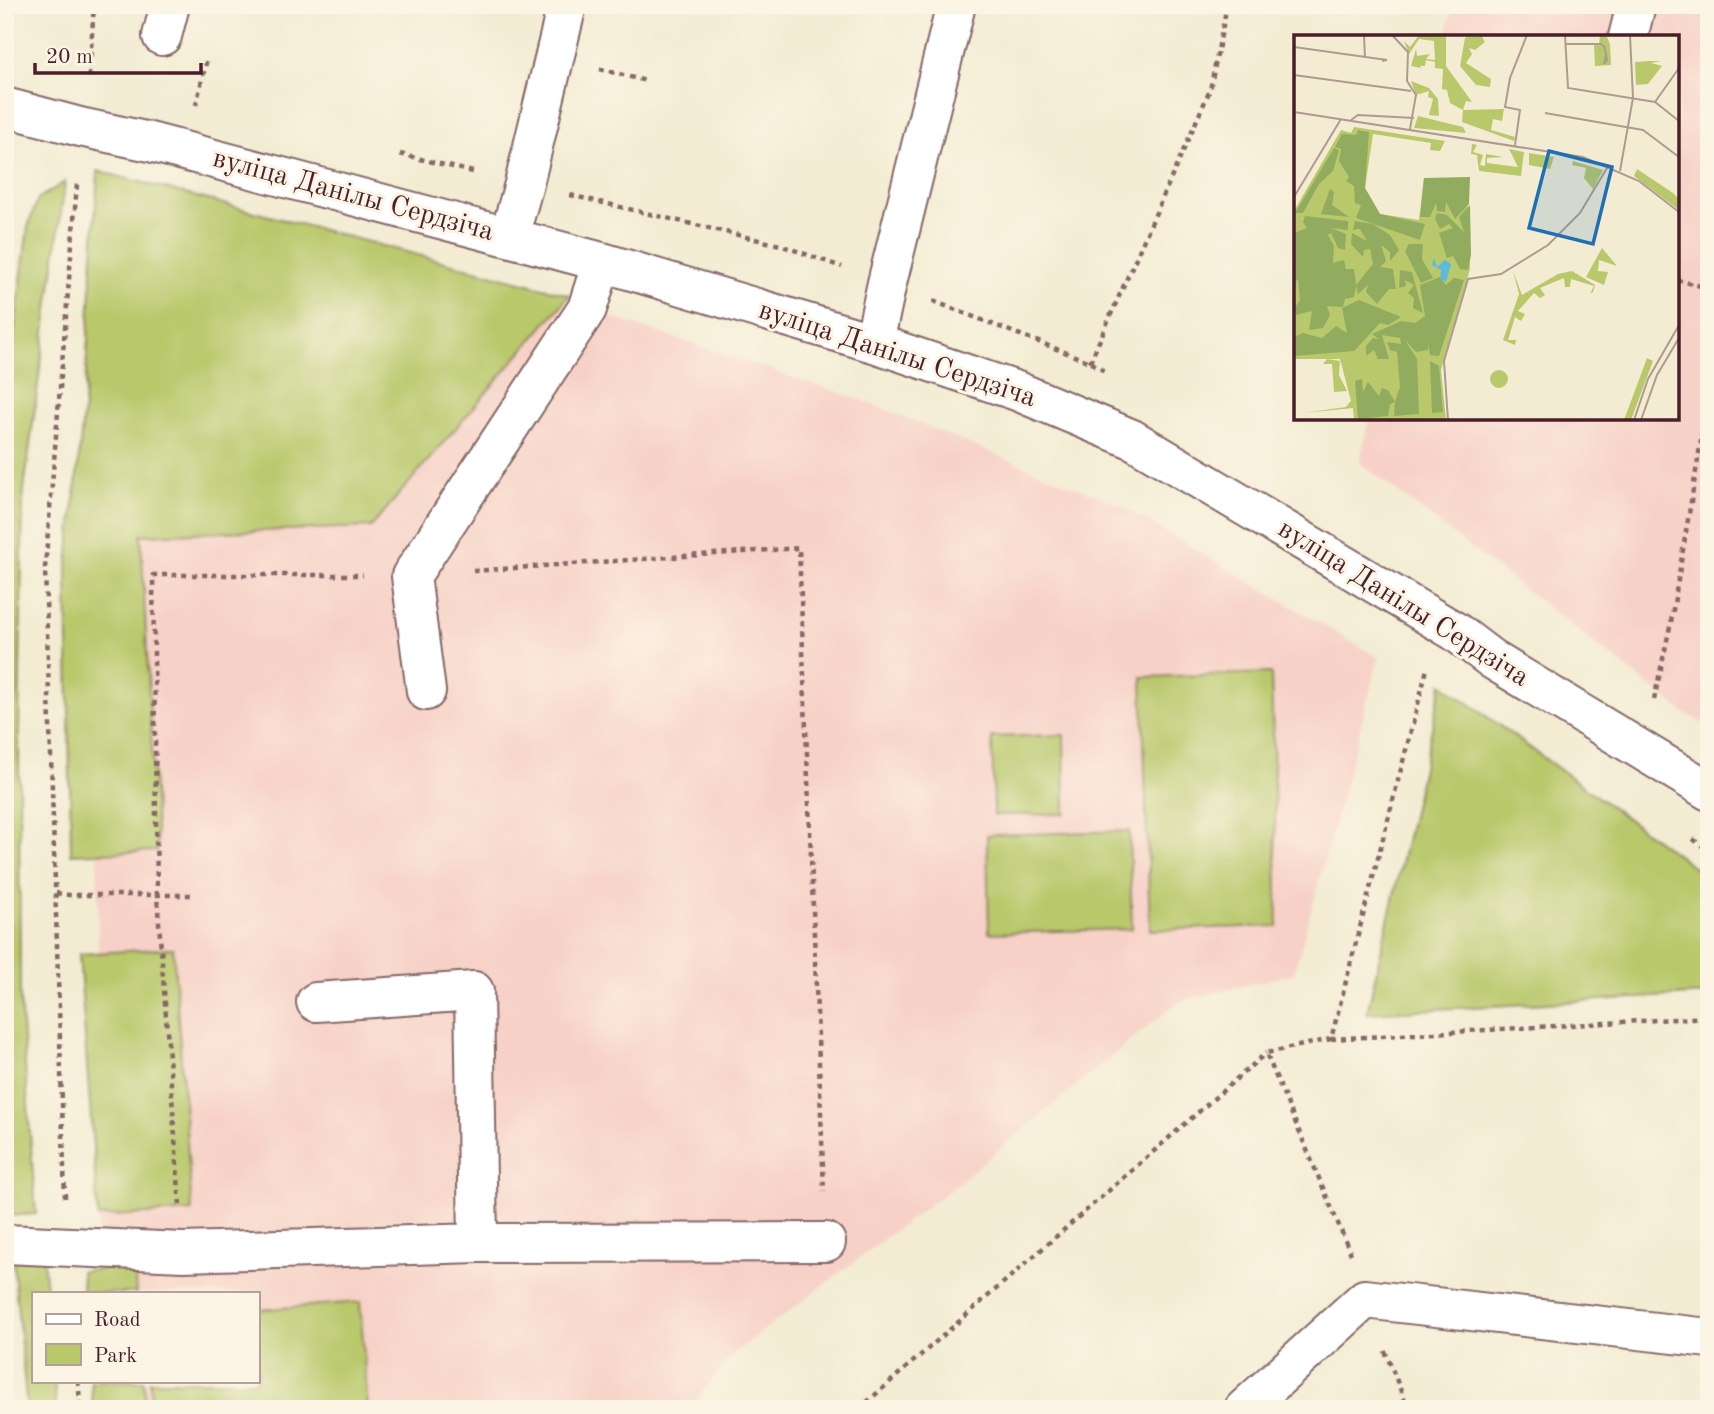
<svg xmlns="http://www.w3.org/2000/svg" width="1714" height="1414" font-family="'Old Standard TT',serif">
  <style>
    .built { fill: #f7d1c7 }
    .green { fill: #b8c86b; stroke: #81744b; stroke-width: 2 }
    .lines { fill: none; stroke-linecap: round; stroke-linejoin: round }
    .minor-casing { stroke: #856766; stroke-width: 42 }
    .path { stroke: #856766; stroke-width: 4.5; stroke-dasharray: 5 5; stroke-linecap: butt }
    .minor { stroke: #fff; stroke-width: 38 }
    .labels { text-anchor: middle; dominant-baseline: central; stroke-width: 6; stroke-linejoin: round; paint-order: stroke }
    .street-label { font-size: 28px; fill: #4a1f2b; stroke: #fcf5e5 }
    .inset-road { fill: none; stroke: #af9a90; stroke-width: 2 }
    .view { fill: #1f6fb2; fill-opacity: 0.15; stroke: #1f6fb2; stroke-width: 3.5 }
    .inset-edge { fill: none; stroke: #4a1f2b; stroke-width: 3.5 }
  </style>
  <rect width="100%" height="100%" fill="#fcf5e5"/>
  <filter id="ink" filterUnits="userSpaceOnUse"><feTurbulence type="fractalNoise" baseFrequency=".0143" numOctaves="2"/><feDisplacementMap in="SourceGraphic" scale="14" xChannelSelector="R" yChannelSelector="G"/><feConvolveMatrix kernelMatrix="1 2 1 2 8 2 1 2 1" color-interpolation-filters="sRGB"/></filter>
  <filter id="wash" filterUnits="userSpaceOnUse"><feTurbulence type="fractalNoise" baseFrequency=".00686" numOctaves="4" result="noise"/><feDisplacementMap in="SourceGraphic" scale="28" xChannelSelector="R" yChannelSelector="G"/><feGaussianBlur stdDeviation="1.57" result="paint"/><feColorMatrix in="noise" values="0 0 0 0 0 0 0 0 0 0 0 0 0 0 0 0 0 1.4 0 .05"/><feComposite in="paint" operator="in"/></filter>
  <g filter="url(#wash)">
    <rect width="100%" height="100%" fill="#f3ecd3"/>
    <!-- built -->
    <path class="built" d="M1453,5H1709V728L1685,713L1360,463L1369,418H1677V37H1446Z
      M97,188L484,292L587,309L864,401L1118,504L1379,658L1294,974L1179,1001L957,1184L734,1353L689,1409H108L107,1381H257V1293H101L98,1249Z"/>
    <!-- green -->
    <path class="green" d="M98,171L570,295L371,527L141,535L157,851L71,854L67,573L84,406Z
      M65,182L23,497L19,731L20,997L36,1214L5,1216V403L28,227L38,199Z
      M1271,673L1278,926L1150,930L1142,677Z
      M1442,684L1709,878V994L1367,1013Z
      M1064,735L1065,814L994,815L992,737Z
      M1129,831L1132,929L989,933L987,835Z
      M173,948L192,1211L98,1217L79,954Z
      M43,1255L46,1293H33V1381H54L56,1409H27L13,1261Z
      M134,1266L136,1293H83L81,1271Z
      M360,1302L368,1409H152L150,1381H257V1310Z
      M91,1381H144L146,1409H93Z"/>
  </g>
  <g filter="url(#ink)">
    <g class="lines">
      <defs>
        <path id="minor" d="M162,36L170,5
          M1628,37L1636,5
          M5,107L80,127L150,142L602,262L874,343L1017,391L1132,439L1456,632L1493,660L1709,791
          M509,237L524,184L567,5
          M874,343L887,283L956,5
          M426,691L411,576L587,309L602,262
          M316,1002L474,991L478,1243
          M5,1244L183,1252L478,1243L826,1242
          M1244,1409L1365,1299L1709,1338"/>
      </defs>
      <!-- minor casing -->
      <use href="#minor" class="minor-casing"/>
      <!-- path -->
      <path class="path" d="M600,69L646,81
        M89,77L94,5
        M196,105L207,59
        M400,154L477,173
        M570,195L780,245L842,267
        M1677,280L1709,288
        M933,301L1090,362L1106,372
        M1090,362L1210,90L1227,5
        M473,571L799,548L824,1192
        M1654,700L1671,622L1709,393
        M1693,839L1709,851
        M56,893L69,895H195
        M1331,1039L1709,1017
        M65,1198L45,568L77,184
        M180,1205L157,896L153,575H363
        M1351,1254L1266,1053L1331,1039L1427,669
        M1385,1351L1408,1409
        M78,1381L81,1409
        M859,1409L1266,1053"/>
      <!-- minor -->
      <use href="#minor" class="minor"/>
    </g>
  </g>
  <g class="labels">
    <!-- street labels -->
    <g class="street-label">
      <text transform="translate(353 196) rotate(15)">вуліца Данілы Сердзіча</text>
      <text transform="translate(897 355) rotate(18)">вуліца Данілы Сердзіча</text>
      <text transform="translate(1403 604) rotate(32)">вуліца Данілы Сердзіча</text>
    </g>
  </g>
  <!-- overview -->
  <g transform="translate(1294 35)">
    <rect width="385" height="385" fill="#f3ecd3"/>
    <path d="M125,0H152V31L178,67L172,66L169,75L210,74L208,86L199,84L197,95L221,102L220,106L168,87L169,75L156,68L153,55L148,54L149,34L141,33V27L132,25L131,31H126L130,40L127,33L117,31L122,14L123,21L136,19L132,24L141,25L140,6L125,4L115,19L110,6L116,12ZM176,0H187L191,7L181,15L175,13L178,19L172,28L197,44L196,52L182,50L166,31L171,3ZM306,0H312L316,9L317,30L301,31L300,10H305ZM356,26H367L357,28L368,31L354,49L342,50L341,27ZM117,46L135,53L144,64L145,81L135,80L139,64L134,62L135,56L122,60ZM124,81L169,92L172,98L120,93ZM60,92L151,106L146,116L136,115L137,108L79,99L71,153L86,179L125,185L130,143L173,146L176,234L147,335L152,385H48L60,384L59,373L9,378L52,372L57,366L46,324H0V176L47,95L57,98ZM178,109L183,110L179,117L189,120L186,130L191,131L192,119L209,122L193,123V128L224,132L215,114L230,117L227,141L185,136L183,120L177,119ZM235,118L260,122L256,134L235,130ZM279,126L309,135L299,154L290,143L292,133L278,130ZM343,134L379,158L385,164V175L340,141ZM308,213L323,231L305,225L304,236L314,237L310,250L292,242ZM219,236L228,260L264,239L278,236L301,250L299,257L296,259L300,251L277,244L276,252H271L270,243L246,253L251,260L246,263L240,258L224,276L231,279L227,286L221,282L214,305H222L221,310L209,305L225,259ZM353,323L359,326L337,385H330ZM33,324L46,326L45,340L53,356L40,357L38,329H29ZM196 344a9 9 0 1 1 18 0a9 9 0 1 1-18 0Z" fill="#b8c86b"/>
    <path d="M64,95L75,97L71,153L86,179L131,189L126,205L62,183L67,170L61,168L60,151L52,146L55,142L45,126L47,114L41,112L48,99L62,100ZM40,113L45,115L39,136L25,149L9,178H1ZM176,142L175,169L161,184L152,167L151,177L143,176L142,168L136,182H126L130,143ZM36,154L40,157L38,170L55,182L27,179ZM176,170L177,220L174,235L166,234L159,221L153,223L145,198L159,193L155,189L146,194L141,184L143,178L153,180L170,197L165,182ZM11,181L54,186V195L37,193L52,199L51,215L44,213L37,198L34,200L40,211L39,228L50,225L52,234H60L62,250L79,229L76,214L70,215L69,222L57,209L58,198L73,206L66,194L59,195L61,186L79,189L96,200L105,215L96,226V217L87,210L92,226L86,232L99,234L102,254H95L83,269L72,257L74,250L64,259L62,251L60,262L51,264L49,272L33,271L36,280L29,293L15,295L18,276L2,280L0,274L6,265L4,244L0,249V198L13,193L9,187ZM115,209H129L128,224L139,243L127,248L111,216ZM106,235L118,237L129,278L119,273L120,263L114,258L120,250L111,245L112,251L105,253ZM146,242L152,250L160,243L170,245L145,321L136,320L134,309V315L122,317L111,305L123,324L125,379L100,381L101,367L96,369L94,381L64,384L61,346L68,344L69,357L74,347L85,361L88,353L94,355L101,367L106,352L103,317L96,315L93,307L107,309L106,303L88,300L95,324H84L80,315L72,321V311L79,303L85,304L78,299L107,286L121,288L131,281L126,250ZM65,265L107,282L94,290L86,288L60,316L0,321V302L9,298L28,303L42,291L53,298L48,273ZM136,326L145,331L149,377L138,378Z" fill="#92ac5f"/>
    <path d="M140,223L143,232L151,225L157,229L152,247L146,244L147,235L138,230Z" fill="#5dbadb"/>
    <path class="inset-road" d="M70,0L71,23M98,0L114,17L113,46L122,60L116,94M271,0L274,53L361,67L385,86M272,9H307L310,11L312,19L313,25L310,29L312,19M0,12L93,25L88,26M0,40L117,56M361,67L385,33M0,77L289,122L345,146L385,177M251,78L349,95L385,122M57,85L64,80L120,83M221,110L226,75L211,72L216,43L233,0M326,136L339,63L336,0M0,162L47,84M154,385L150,326L174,244L207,239L254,210L286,178L313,133M340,385L354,344L385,290M347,385L363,340L385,303"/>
    <path class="view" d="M255,116L318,132L299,209L235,193Z"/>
    <rect width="385" height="385" class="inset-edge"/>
  </g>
  <!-- margin -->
  <rect width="1714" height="1414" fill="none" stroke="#fcf5e5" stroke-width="28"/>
  <!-- legend -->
  <rect x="32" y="1292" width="228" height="91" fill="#fcf5e5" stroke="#b59f9b" stroke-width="2"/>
  <rect x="46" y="1314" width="35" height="10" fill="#ffffff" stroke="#b59f9b" stroke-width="2"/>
  <text x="94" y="1326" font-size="21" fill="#4a1f2b">Road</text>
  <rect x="46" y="1344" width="35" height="21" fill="#b8c86b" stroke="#b59f9b" stroke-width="2"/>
  <text x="94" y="1362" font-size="21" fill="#4a1f2b">Park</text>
  <!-- scale -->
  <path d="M35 63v10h166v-10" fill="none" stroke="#4a1f2b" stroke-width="3.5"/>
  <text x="46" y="63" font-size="21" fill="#4a1f2b" stroke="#fcf5e5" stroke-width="5" paint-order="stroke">20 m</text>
</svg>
